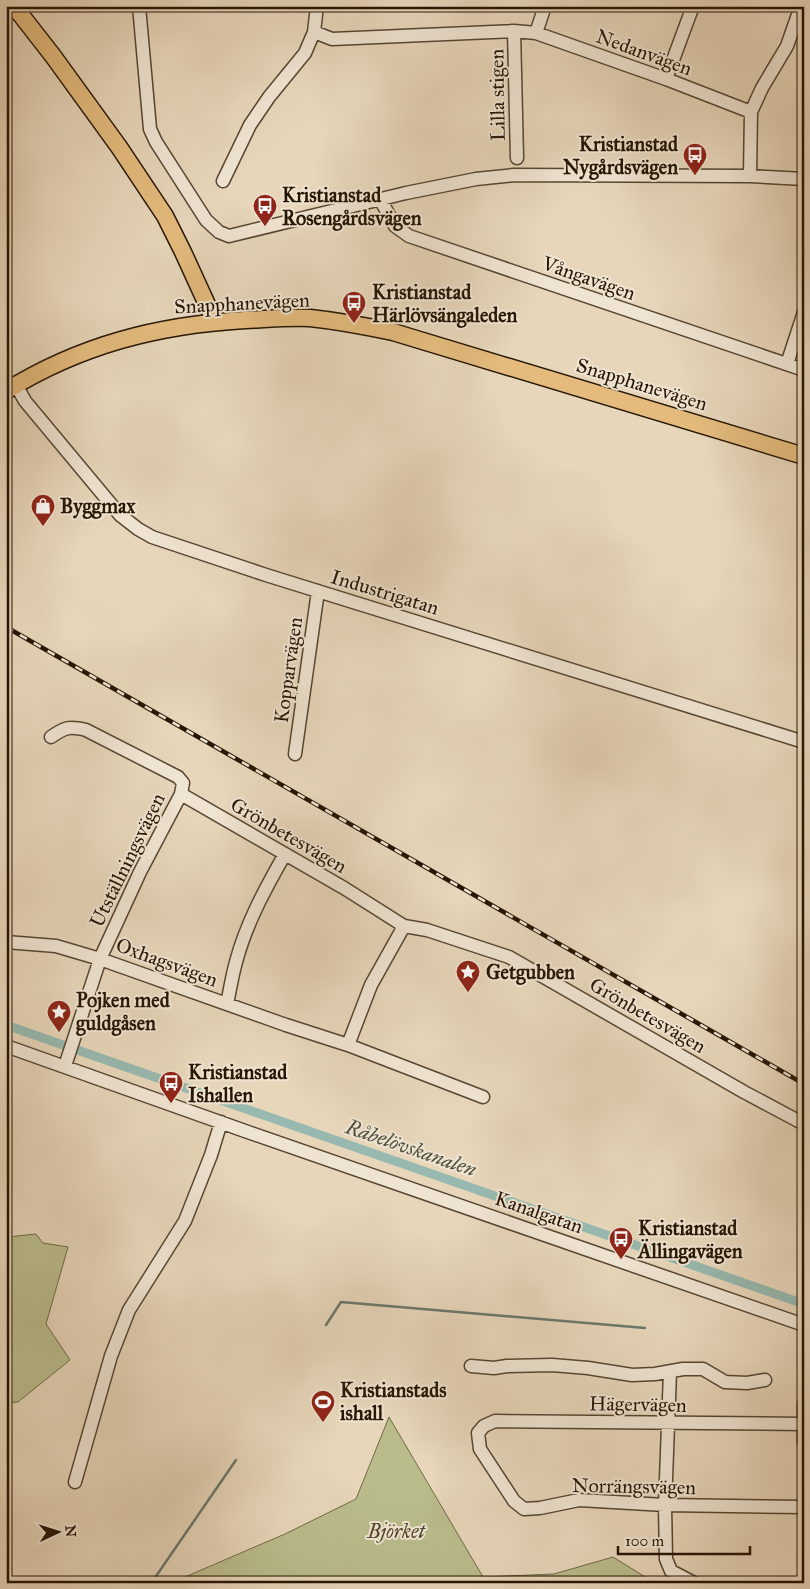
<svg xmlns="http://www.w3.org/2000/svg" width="810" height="1589" font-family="'IM FELL Great Primer',serif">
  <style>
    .green { fill: #babc8c; stroke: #706948 }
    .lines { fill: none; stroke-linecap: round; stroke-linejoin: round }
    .stream { stroke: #6a786b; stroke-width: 2.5 }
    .canal { stroke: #97b9af; stroke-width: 9 }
    .minor-casing { stroke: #564632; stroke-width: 15 }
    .major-casing { stroke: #261604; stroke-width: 19 }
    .minor { stroke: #efe4d2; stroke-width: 12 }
    .major { stroke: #e4bb7d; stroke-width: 16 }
    .rail-casing { stroke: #261604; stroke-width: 4.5 }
    .rail { stroke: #efe4d2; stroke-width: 2.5; stroke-dasharray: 8; stroke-linecap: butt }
    .labels { text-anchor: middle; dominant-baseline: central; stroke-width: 4; stroke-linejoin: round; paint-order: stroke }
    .street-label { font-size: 20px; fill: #261604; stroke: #efe4d2 }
    .poi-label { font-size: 20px; font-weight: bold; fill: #261604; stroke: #efe4d2; text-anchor: start }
    .park-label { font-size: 20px; font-style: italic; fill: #52482d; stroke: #efe4d2 }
    .water-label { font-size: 21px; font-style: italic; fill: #4e4f40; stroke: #efe4d2 }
  </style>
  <rect width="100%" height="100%" fill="#e7d6ba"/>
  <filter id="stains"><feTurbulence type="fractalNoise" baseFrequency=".004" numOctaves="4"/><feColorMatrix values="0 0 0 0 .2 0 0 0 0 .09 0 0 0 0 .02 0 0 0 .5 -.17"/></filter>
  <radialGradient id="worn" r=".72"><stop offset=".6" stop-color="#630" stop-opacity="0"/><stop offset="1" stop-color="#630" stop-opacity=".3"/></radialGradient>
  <!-- green -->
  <path class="green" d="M36,1234L43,1243L68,1247L46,1324L70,1360L18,1402L6,1403V1236L8,1237Z
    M389,1417L483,1577L554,1574L613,1557L655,1583H171L285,1534L356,1499Z"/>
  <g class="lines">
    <!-- stream -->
    <path class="stream" d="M326,1325L341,1302L645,1328
      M149,1583L152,1582L236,1460"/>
    <!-- canal -->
    <path class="canal" d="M6,1025L804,1304"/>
    <defs>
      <path id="minor" d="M139,6L150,129L156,142L206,220L219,232L229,236L406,193L476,179L514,175L750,176L804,179
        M514,31L517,158
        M314,32L332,39L514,31L536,33L666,79L751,112
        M536,33L545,6
        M666,79L693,6
        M750,176L751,112L762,88L787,46L801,6
        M223,181L250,125L269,97L305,53L314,32L317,6
        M380,199L395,226L409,236L804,370
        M787,364L804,312
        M16,385L25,401L120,515L138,529L152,537L266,575L804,742
        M51,737C65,727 70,726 86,730L178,777L183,783L181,794L140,872L100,959L65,1066
        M295,754L318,591
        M181,794L344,888L404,926L427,930L509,957L744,1092L804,1124
        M6,942L56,946L100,959L286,1025L348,1045L483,1097
        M227,1004C230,990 232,976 236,962C246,924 265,889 285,854
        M348,1045L371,985L404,926
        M6,1046L245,1131L804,1325
        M471,1366L494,1368L507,1366L552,1365L588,1368L632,1375L655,1374L683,1369H703L725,1382L747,1383L765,1380
        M670,1372L665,1505L666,1559L671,1571L694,1583
        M804,1403V1442
        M803,1424L495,1421L484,1426L478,1433L480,1449L514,1501L524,1509L540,1508L579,1500L665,1505L804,1507
        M75,1482L111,1356L129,1310L185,1221L211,1155L221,1122"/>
      <path id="major" d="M14,6L53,56L119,147L165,216L183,252L215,322
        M6,391C80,345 158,325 245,320C266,319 289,317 310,318C338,321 365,326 393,332L804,456"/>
    </defs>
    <!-- minor casing -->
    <use href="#minor" class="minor-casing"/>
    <!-- major casing -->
    <use href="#major" class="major-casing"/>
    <!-- minor -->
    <use href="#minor" class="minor"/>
    <!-- major -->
    <use href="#major" class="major"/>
    <defs>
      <path id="rail" d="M6,627L804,1084"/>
    </defs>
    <!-- rail casing -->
    <use href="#rail" class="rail-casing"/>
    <!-- rail -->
    <use href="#rail" class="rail"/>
  </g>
  <!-- icons -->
  <defs>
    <symbol id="bus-pin" viewBox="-11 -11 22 30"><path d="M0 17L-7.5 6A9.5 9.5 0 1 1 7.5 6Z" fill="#8f2418" stroke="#efe4d2"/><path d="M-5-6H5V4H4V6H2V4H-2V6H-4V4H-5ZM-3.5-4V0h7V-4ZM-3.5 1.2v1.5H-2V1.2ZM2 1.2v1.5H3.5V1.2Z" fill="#fff"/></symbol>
    <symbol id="shop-pin" viewBox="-11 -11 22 30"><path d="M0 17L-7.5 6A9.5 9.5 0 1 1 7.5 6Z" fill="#8f2418" stroke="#efe4d2"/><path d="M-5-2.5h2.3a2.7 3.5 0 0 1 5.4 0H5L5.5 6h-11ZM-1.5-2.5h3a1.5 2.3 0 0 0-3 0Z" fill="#fff"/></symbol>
    <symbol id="sight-pin" viewBox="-11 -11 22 30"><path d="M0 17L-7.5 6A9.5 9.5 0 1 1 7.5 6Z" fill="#8f2418" stroke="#efe4d2"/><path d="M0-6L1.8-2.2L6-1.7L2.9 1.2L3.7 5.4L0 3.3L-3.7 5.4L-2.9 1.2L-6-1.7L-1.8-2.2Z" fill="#fff"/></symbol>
    <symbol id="stadium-pin" viewBox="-11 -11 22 30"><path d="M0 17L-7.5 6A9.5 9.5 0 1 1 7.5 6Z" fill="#8f2418" stroke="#efe4d2"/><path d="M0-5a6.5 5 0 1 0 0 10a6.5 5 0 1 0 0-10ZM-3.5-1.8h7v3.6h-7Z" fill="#fff"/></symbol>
  </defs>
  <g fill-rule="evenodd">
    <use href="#bus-pin" x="681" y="141" width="28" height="38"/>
    <use href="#bus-pin" x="251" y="192" width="28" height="38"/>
    <use href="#bus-pin" x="340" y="289" width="28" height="38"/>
    <use href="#shop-pin" x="29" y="492" width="28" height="38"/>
    <use href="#sight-pin" x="454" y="958" width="28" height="38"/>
    <use href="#sight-pin" x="45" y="998" width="28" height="38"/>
    <use href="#bus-pin" x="157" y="1069" width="28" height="38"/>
    <use href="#bus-pin" x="607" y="1225" width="28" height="38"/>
    <use href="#stadium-pin" x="309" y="1388" width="28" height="38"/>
  </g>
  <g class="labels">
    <!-- street labels -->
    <g class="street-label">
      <text transform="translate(644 52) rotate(20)">Nedanvägen</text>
      <text transform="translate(497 95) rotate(-91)">Lilla stigen</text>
      <text transform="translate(589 278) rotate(19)">Vångavägen</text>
      <text transform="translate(242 303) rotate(-3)">Snapphanevägen</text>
      <text transform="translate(642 384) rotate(17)">Snapphanevägen</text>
      <text transform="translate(385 592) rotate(17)">Industrigatan</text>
      <text transform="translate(288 670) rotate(-82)">Kopparvägen</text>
      <text transform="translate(289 835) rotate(30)">Grönbetesvägen</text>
      <text transform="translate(127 860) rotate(-64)">Utställningsvägen</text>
      <text transform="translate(167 962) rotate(20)">Oxhagsvägen</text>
      <text transform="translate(648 1015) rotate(30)">Grönbetesvägen</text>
      <text transform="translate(539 1212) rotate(19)">Kanalgatan</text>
      <text transform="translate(638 1404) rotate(1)">Hägervägen</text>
      <text transform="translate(634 1486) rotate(1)">Norrängsvägen</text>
    </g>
    <!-- poi labels -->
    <g class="poi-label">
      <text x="678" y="144" text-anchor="end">Kristianstad<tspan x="678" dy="23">Nygårdsvägen</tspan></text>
      <text x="282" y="195">Kristianstad<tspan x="282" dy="23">Rosengårdsvägen</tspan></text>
      <text x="372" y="292">Kristianstad<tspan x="372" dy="23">Härlövsängaleden</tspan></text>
      <text x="60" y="506">Byggmax</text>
      <text x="486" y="972">Getgubben</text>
      <text x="76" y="1000">Pojken med<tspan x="76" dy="23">guldgåsen</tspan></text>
      <text x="188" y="1072">Kristianstad<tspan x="188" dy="23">Ishallen</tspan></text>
      <text x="638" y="1228">Kristianstad<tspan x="638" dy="23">Ällingavägen</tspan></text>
      <text x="340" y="1390">Kristianstads<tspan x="340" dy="23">ishall</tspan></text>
    </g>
    <!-- park labels -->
    <g class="park-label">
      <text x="396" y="1531">Björket</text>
    </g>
    <!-- water labels -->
    <g class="water-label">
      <text transform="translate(411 1148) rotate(19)">Råbelövskanalen</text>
    </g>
  </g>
  <!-- margin -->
  <rect width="810" height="1589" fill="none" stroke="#e7d6ba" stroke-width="25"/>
  <rect x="8" y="8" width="795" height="1574" fill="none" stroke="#261604" stroke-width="2.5"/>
  <rect x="12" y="12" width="785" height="1564" fill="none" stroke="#261604"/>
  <!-- north arrow -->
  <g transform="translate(58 1532) rotate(86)" stroke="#efe4d2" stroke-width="4" paint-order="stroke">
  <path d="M0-4L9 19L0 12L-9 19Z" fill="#261604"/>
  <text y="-8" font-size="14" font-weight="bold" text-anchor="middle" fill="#261604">N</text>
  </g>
  <!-- scale -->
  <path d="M618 1546v8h132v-8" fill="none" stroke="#261604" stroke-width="2.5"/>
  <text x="625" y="1546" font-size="15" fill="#261604" stroke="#efe4d2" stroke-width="4" paint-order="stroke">100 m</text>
  <rect width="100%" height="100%" filter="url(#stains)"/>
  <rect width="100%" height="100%" fill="url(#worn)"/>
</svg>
